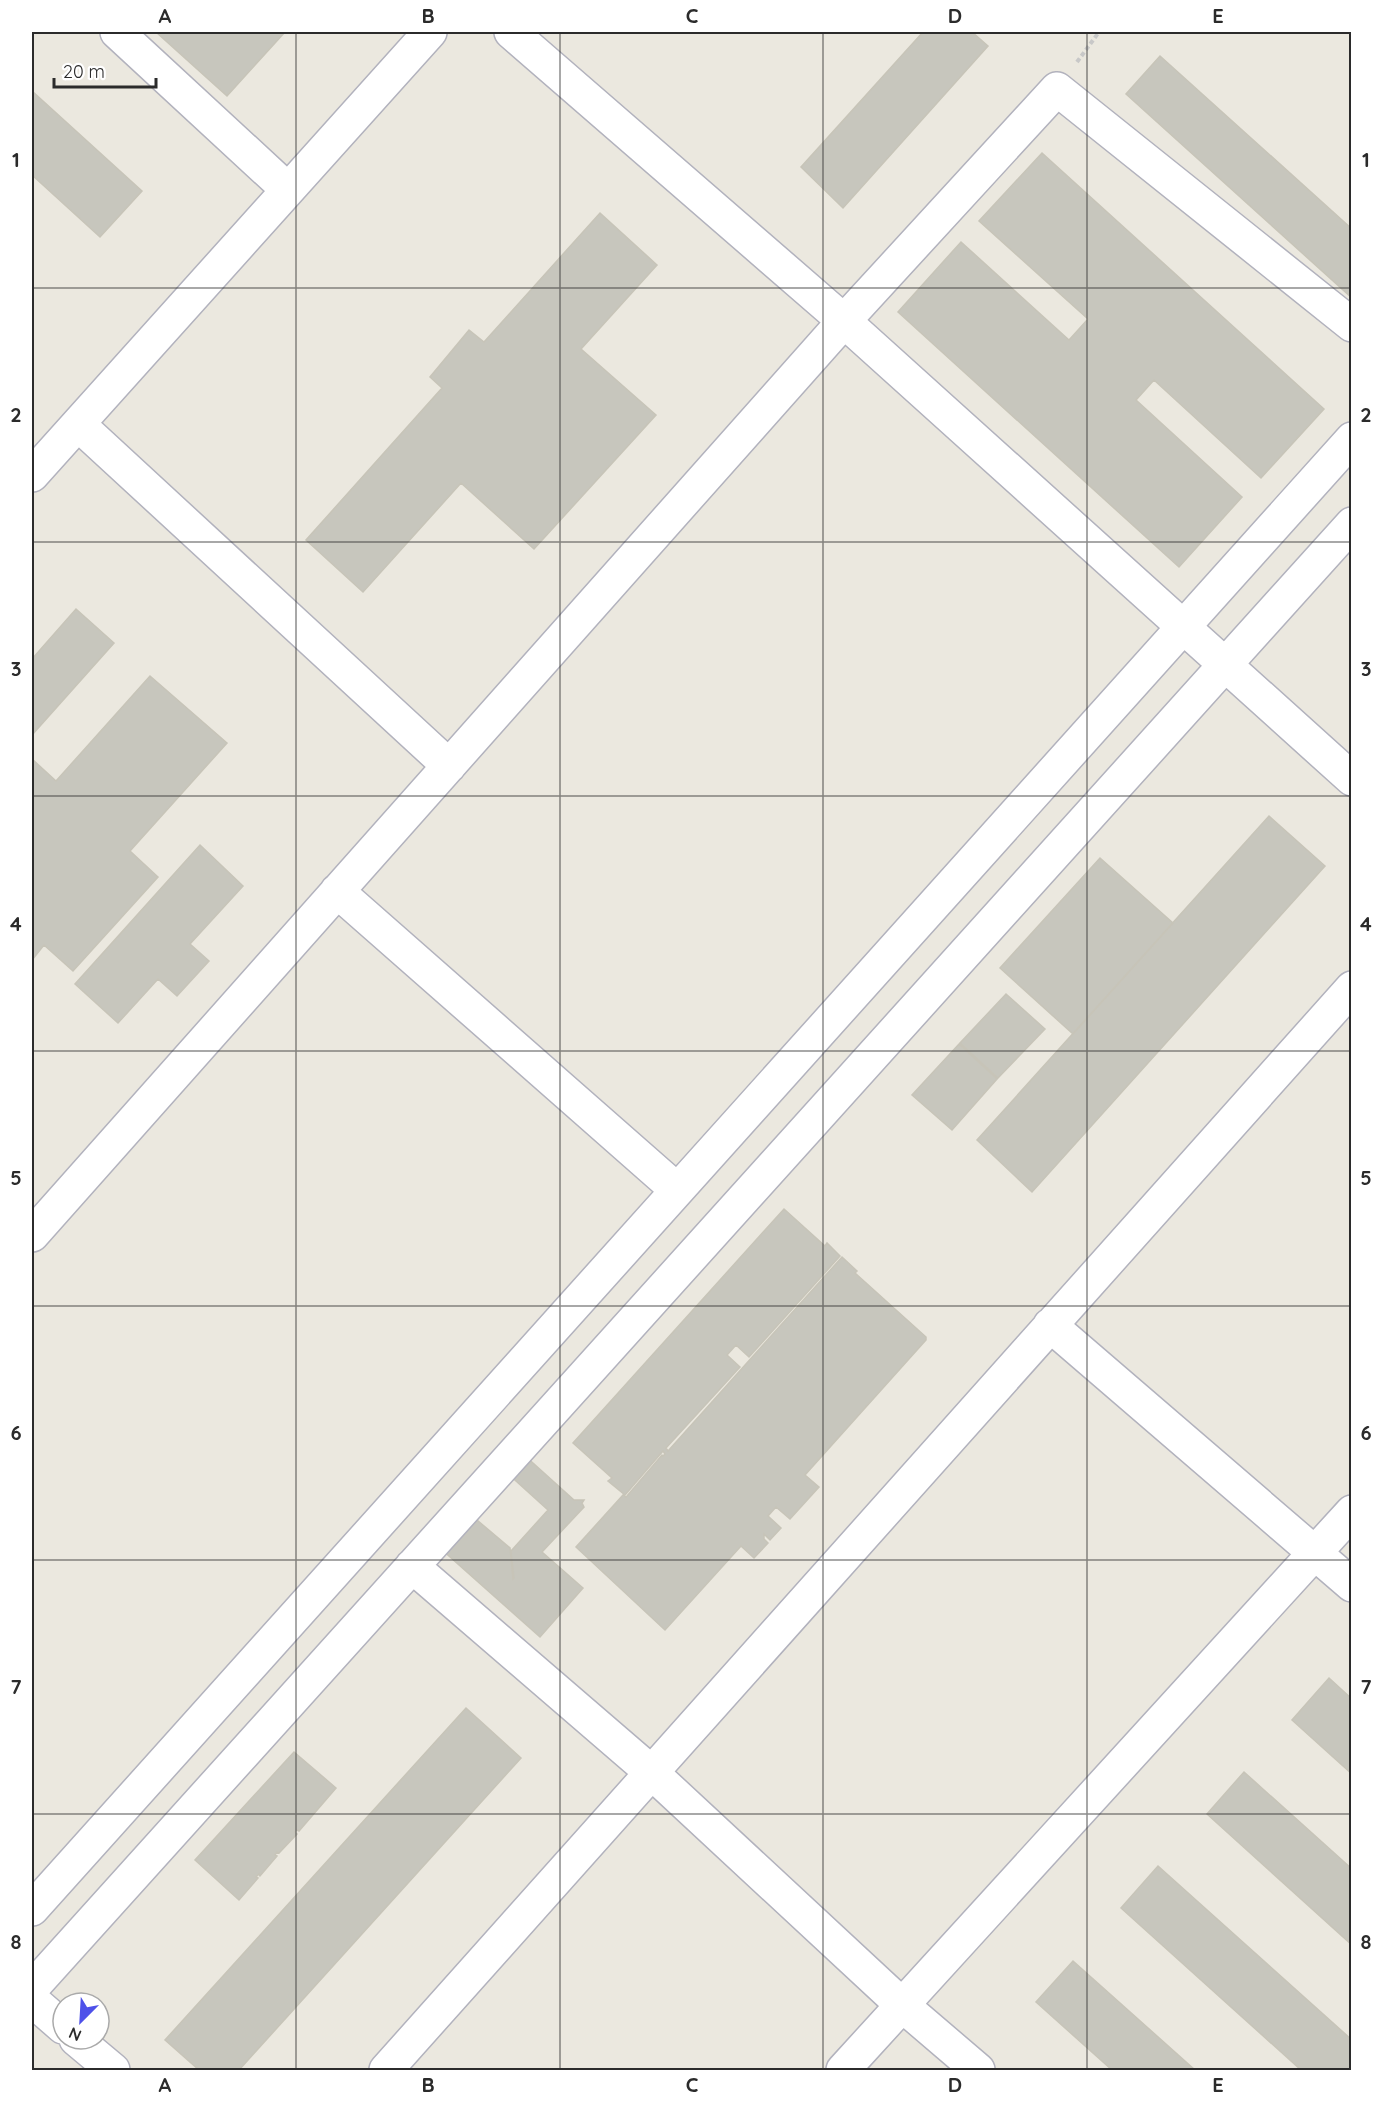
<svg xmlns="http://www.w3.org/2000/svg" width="1383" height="2102" font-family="Quicksand,sans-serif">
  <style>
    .building { fill: #c7c6bd; stroke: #c7c4b8; stroke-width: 1.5 }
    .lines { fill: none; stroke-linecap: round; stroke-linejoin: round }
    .minor-casing { stroke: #b2b2bd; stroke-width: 36 }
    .path { stroke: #c8c8c8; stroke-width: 4; stroke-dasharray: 4.5 3; stroke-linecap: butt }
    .minor { stroke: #fff; stroke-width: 33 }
    .grid { fill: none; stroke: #2b2b2b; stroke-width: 1.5; stroke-opacity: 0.55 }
    .neatline { fill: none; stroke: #2b2b2b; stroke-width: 2 }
    .grid-label { font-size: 20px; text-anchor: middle; font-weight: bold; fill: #2b2b2b }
  </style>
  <rect width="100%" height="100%" fill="#ebe8df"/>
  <!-- building -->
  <path class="building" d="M156,32H285L227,96Z
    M923,32H972L988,46L843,208L801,167Z
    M1160,56L1352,229V298L1126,94Z
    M32,91L142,191L100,237L32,175Z
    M1042,153L1324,409L1261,478L1154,380L1136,400L1242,497L1179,567L898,312L961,242L1069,340L1088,319L979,221Z
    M600,213L657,265L581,349L656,415L534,549L461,483L363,592L306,540L442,388L430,377L469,330L484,342Z
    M76,609L114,643L32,735V659Z
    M150,676L227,743L130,851L158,877L73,971L44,945L32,960V759L56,781Z
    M1269,816L1325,866L1032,1192L977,1140Z
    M200,845L243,886L190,944L209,961L177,996L158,979L118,1023L75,984Z
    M1100,858L1173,923L1073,1034L1000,968Z
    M1006,994L1045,1029L998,1078L960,1043Z
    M959,1044L997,1079L952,1130L912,1095Z
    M784,1209L825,1246L827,1243L840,1256L749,1357L736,1345L727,1355L740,1367L666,1448L668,1451L842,1257L857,1271L855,1273L926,1337V1340L805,1475L819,1487L790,1519L776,1507L768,1516L781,1528L770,1540L764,1534V1539L768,1543L754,1558L741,1546L665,1630L576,1547L623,1495L626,1497L627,1496L662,1455L663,1456L665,1454L663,1451L625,1495L608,1481L612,1478L573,1443Z
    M523,1454L574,1500H584L582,1503L584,1507L542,1552L583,1588L540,1637L441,1549L471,1515L510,1548L513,1579L514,1578L511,1551L548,1510L506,1472Z
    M1329,1678L1352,1699V1774L1292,1720Z
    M466,1708L521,1758L239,2070H199L165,2040Z
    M294,1752L336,1788L299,1831L297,1830L295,1832L297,1834L279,1853L277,1852L275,1855L277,1856L260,1876L259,1874L256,1877L258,1878L239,1900L195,1860Z
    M1244,1772L1352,1869V1945L1207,1814Z
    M1158,1866L1352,2040V2070H1301L1121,1908Z
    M1073,1961L1195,2070H1112L1036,2002Z"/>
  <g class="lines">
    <defs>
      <path id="minor" d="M117,32L288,190
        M511,32L844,321L1352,779
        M78,424L449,766
        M32,475L430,32
        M337,891L677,1190
        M32,1235L844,321L1057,89L1352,325
        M1050,1325L1352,1585
        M412,1566L651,1772L902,2005L978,2070
        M32,1909L1352,439
        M32,1988L1352,524
        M32,2000L63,2027
        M76,2039L113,2070
        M386,2070L1352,988
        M843,2070L1352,1512"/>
    </defs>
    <!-- minor casing -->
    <use href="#minor" class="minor-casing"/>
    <!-- path -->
    <path class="path" d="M1077,62L1099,32"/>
    <!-- minor -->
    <use href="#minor" class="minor"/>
  </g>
  <!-- grid -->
  <path class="grid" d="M296,32V2070M560,32V2070M823,32V2070M1087,32V2070M32,288H1352M32,542H1352M32,796H1352M32,1051H1352M32,1306H1352M32,1560H1352M32,1814H1352"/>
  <!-- border -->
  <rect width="1383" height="2102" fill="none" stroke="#ffffff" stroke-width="66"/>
  <!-- north arrow -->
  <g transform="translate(81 2021) rotate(204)"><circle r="28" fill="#ffffff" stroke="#aaaaaa" stroke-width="1.5"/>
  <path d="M0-4.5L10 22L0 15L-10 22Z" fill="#4e51e9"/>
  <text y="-9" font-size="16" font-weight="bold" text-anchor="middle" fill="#2b2b2b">N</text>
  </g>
  <!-- scale -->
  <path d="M54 78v9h102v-9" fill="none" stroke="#2b2b2b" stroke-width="3"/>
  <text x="63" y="78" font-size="18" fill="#2b2b2b" stroke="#ffffff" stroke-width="4.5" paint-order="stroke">20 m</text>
  <rect x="33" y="33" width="1317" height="2036" class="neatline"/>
  <g class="grid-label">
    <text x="165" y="23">A</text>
    <text x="428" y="23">B</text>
    <text x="692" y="23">C</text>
    <text x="955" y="23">D</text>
    <text x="1218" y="23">E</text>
    <text x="16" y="167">1</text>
    <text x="1366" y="167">1</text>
    <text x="16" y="422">2</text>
    <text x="1366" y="422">2</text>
    <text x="16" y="676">3</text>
    <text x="1366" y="676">3</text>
    <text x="16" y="931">4</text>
    <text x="1366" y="931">4</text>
    <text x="16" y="1185">5</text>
    <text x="1366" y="1185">5</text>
    <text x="16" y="1440">6</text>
    <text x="1366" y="1440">6</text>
    <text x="16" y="1694">7</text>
    <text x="1366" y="1694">7</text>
    <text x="16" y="1949">8</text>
    <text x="1366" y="1949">8</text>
    <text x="165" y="2092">A</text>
    <text x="428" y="2092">B</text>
    <text x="692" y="2092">C</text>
    <text x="955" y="2092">D</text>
    <text x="1218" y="2092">E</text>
  </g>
</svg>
